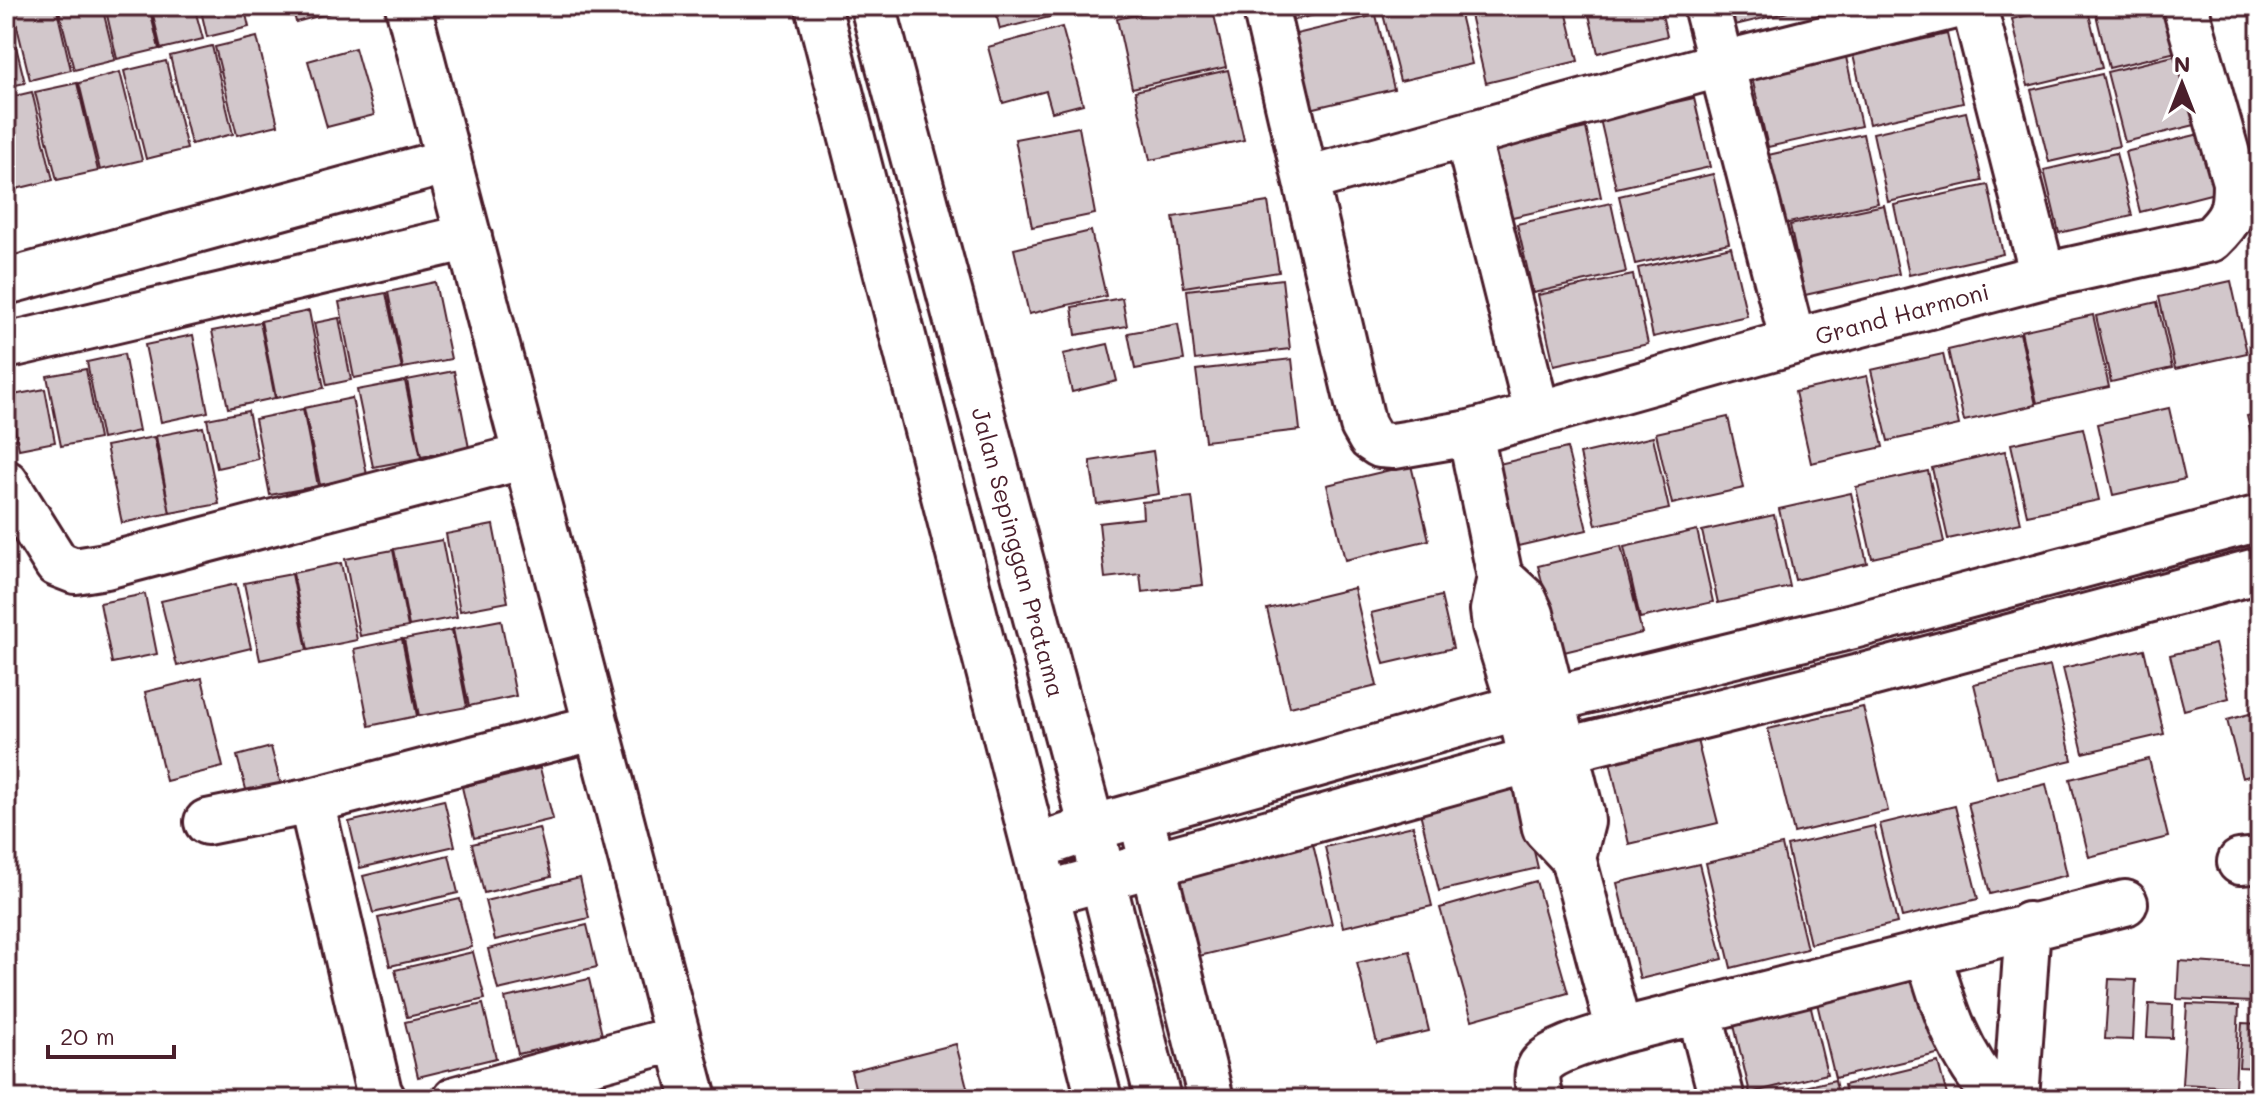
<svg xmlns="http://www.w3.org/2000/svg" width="2266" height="1105" font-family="Mali,sans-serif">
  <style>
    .building { fill: #d2c7cb; stroke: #4a1f2b; stroke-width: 2 }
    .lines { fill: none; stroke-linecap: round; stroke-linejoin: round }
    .minor-casing { stroke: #4a1f2b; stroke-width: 50 }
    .tertiary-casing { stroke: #4a1f2b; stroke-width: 50 }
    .minor { stroke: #fff; stroke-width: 44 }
    .tertiary { stroke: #fff; stroke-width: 44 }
    .labels { text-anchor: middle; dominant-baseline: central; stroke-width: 8; stroke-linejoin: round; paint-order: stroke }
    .street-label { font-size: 24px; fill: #4a1f2b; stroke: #fff }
  </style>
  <rect width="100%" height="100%" fill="#fff"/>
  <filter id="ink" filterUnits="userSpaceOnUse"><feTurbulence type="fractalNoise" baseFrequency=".0125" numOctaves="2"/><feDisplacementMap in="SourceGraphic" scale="16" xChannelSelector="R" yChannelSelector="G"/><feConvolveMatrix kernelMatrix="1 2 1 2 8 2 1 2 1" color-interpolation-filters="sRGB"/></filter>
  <g filter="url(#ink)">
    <!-- building -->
    <path class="building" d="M6,6L25,83L6,87Z
      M12,6H56L71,70L30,80Z
      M58,6H102L115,60L74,70Z
      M105,6H149L159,49L117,59Z
      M151,6H194L203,39L161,49Z
      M200,6H244L249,27L207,37Z
      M292,6H356L296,22Z
      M994,6H1055L1058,15L1000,29Z
      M1175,6H1212L1226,67L1132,88L1117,19Z
      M1282,6H1351L1286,22Z
      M1399,6H1458L1472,64L1400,81L1382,10Z
      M1468,6H1565L1578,61L1486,83Z
      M1587,6H1660L1667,36L1598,53Z
      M1730,6H1801V9L1735,25Z
      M2068,6H2087L2102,68L2028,86L2012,19Z
      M2094,6H2165L2176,52L2109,68Z
      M1376,15L1394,89L1306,110L1288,36Z
      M1062,27L1083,104L1052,112L1046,91L1003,103L988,47Z
      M1947,34L1963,103L1869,124L1853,55Z
      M257,37L278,125L237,135L215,47Z
      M212,46L233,134L191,144L170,56Z
      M355,48L374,115L327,127L308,61Z
      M2182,54L2199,124L2125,142L2107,72Z
      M1846,57L1861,126L1768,147L1752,78Z
      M166,61L187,149L146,159L124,71Z
      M1228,70L1244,140L1150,160L1135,91Z
      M120,72L142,160L100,170L79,83Z
      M2102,74L2119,146L2049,162L2031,90Z
      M77,83L98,171L57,180L35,92Z
      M32,92L53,180L12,190L6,167V98Z
      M1694,98L1710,167L1616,188L1600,119Z
      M1966,112L1982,181L1888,202L1873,133Z
      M1079,127L1095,214L1032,227L1015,139Z
      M1586,128L1601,197L1508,218L1492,149Z
      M2208,132L2222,191L2140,212L2125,152Z
      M1863,134L1878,203L1784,224L1768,155Z
      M2116,153L2132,216L2059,233L2044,170Z
      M1713,174L1729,243L1635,264L1619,196Z
      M1988,185L2003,254L1909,275L1894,205Z
      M1268,202L1279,272L1184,287L1173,217Z
      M1611,203L1626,272L1533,293L1517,224Z
      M1884,205L1899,274L1805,295L1790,225Z
      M1091,231L1106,296L1029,314L1014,249Z
      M1731,247L1747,316L1653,337L1638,268Z
      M1633,275L1648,344L1554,365L1538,295Z
      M1282,279L1290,349L1195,360L1187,290Z
      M2231,281L2247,353L2175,369L2159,297Z
      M435,282L451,359L403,368L388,292Z
      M386,293L402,369L354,378L339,302Z
      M1122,298L1127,326L1076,335L1072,307Z
      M2157,302L2172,368L2111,382L2096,316Z
      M309,311L324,388L276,398L261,321Z
      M2093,315L2109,387L2037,403L2021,331Z
      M339,318L351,380L327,385L314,323Z
      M260,322L275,398L228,408L212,331Z
      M1178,324L1184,360L1135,369L1128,333Z
      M2020,333L2036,405L1964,421L1948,350Z
      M193,335L208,412L161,422L145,345Z
      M1108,344L1117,381L1072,392L1063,354Z
      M124,354L139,431L102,439L87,362Z
      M1943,354L1959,425L1888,441L1871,370Z
      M1292,359L1300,430L1205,441L1196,370Z
      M86,369L99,439L61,446L47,376Z
      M454,371L469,448L421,457L407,380Z
      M1867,376L1883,447L1811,463L1795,392Z
      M405,381L421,458L373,467L357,390Z
      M45,389L55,442L19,449L8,396Z
      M352,398L367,475L320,485L304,408Z
      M2169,408L2185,479L2113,495L2097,424Z
      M303,409L318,486L270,495L255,419Z
      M248,411L258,459L217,468L207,419Z
      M2260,413V471L2247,416Z
      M1728,417L1744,488L1672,504L1656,433Z
      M203,427L219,504L170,513L156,436Z
      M2083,428L2099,500L2027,515L2011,444Z
      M154,437L170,513L122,523L106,446Z
      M1653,437L1669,509L1596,525L1580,454Z
      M1567,448L1587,530L1518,546L1499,464Z
      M1153,451L1159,494L1097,504L1090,461Z
      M2005,451L2021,523L1948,539L1932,468Z
      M1411,465L1429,540L1345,560L1327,485Z
      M1928,471L1944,542L1872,558L1856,487Z
      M1851,493L1867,563L1795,580L1779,509Z
      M1192,497L1203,585L1142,592L1140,574L1105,578L1099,523L1143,518L1142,502Z
      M1774,515L1790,587L1718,603L1702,531Z
      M493,525L508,602L460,611L446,534Z
      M1697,530L1713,602L1640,618L1624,547Z
      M442,540L457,617L409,626L394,549Z
      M1621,546L1642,633L1560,653L1538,566Z
      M393,550L408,627L360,636L345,559Z
      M341,563L357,640L308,650L293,573Z
      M292,574L307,650L260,660L244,583Z
      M236,584L251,648L177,666L161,601Z
      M1354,588L1377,686L1290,707L1267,609Z
      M145,594L157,654L112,663L100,603Z
      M1441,596L1453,648L1384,664L1371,613Z
      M501,620L516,696L469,706L453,629Z
      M452,630L467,707L419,716L404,639Z
      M402,639L417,716L369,726L354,649Z
      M2215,644L2229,698L2184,710L2170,655Z
      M2144,649L2164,734L2083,753L2063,668Z
      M2050,666L2072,760L1997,778L1974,684Z
      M202,678L223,767L166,781L145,692Z
      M1863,707L1888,811L1794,833L1768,729Z
      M2260,711V773L2242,778L2227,720Z
      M1697,740L1718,823L1629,844L1610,761Z
      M271,747L281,785L247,793L237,756Z
      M2149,759L2168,837L2089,857L2070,779Z
      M540,768L553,819L474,838L462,787Z
      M1517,780L1538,868L1439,891L1418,804Z
      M2046,784L2067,875L1990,894L1968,803Z
      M444,800L455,846L360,868L349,822Z
      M1955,806L1978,899L1902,917L1880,824Z
      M1413,826L1432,906L1343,927L1325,847Z
      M1874,826L1897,923L1810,944L1787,846Z
      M539,828L551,877L484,893L472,844Z
      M1311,836L1332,924L1199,956L1177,868Z
      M1782,845L1807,949L1731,968L1706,863Z
      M449,855L458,893L373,913L363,876Z
      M1699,864L1723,959L1640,979L1617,883Z
      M580,878L589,918L495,940L485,901Z
      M1536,881L1568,993L1472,1020L1440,908Z
      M460,899L472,947L390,966L378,918Z
      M587,925L597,967L498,990L488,949Z
      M1410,951L1429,1031L1377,1043L1357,963Z
      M473,952L485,999L407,1017L395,970Z
      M2179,961L2255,966L2253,1002L2177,999Z
      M1922,974L1941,1053L1835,1078L1816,999Z
      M589,979L602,1035L518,1054L505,998Z
      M2109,979L2136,980L2133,1040L2105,1039Z
      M1810,1003L1827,1074L1750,1093L1733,1021Z
      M483,1004L496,1058L418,1077L405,1022Z
      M2149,1004L2173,1005L2172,1038L2147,1037Z
      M2187,1004L2239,1006L2235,1087L2182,1084Z
      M2242,1023L2260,1024V1068L2239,1067Z
      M956,1044L970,1099H858L851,1071Z
      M1938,1062L1948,1099H1847L1844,1085Z
      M1835,1080L1839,1099H1753Z
      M2185,1090L2233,1093L2232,1099H2185Z
      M2042,1093L2103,1096V1099H2041Z"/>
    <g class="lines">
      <defs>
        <path id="minor" d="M408,6L694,1099
          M1265,6L1363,425L1371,439L1380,445L1394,446L1470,433L1793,342L2043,276L2211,239C2232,219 2235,211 2235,182L2185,6
          M1706,6L1793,342
          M1974,6L2043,276
          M1467,135L1537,412
          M1307,179L1722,64L1955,6
          M6,282L449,161
          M6,346L469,237
          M1470,433L1500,577L1493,610L1495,626L1520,707L1545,828L1573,858
          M6,483L57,564L75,571L106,566L526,456
          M1500,577L1524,599L1531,614L1581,812L1582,822L1573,858L1619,1031
          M311,801L379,1092L383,1099
          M207,822L311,801L597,727
          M1146,837L1211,1099
          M1036,847L1092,828L1520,707L1853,626L2260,518
          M2240,862L2260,860
          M1046,894L1566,750L1867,675L2260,570
          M1928,953C1944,1009 1958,1055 1998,1099
          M1699,1010L1722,1099
          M456,1099L678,1038
          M1541,1099C1538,1088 1534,1072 1543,1063C1556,1048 1599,1038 1619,1031L2125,903
          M2016,1099L2028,925"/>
        <path id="tertiary" d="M818,6L1099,1099
          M873,6L1092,828L1102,877L1158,1099"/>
      </defs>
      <!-- minor casing -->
      <use href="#minor" class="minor-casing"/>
      <!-- tertiary casing -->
      <use href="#tertiary" class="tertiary-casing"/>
      <!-- minor -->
      <use href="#minor" class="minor"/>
      <!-- tertiary -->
      <use href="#tertiary" class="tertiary"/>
    </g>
  </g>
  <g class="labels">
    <!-- street labels -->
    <g class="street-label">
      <text transform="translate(1902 313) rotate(-15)">Grand Harmoni</text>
      <text transform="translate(1019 552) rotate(75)">Jalan Sepinggan Pratama</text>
    </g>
  </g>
  <!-- margin -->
  <rect width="2266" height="1105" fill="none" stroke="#fff" stroke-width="32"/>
  <rect x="16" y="16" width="2234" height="1073" fill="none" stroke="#4a1f2b" stroke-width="3" filter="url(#ink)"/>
  <!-- north arrow -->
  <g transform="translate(2182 84)" stroke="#ffffff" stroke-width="6" paint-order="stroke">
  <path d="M0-6L14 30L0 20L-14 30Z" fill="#4a1f2b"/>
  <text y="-12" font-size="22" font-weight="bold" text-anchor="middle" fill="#4a1f2b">N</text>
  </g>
  <!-- scale -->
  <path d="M48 1045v12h126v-12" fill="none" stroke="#4a1f2b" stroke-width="4"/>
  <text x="60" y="1045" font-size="24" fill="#4a1f2b" stroke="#ffffff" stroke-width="6" paint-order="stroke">20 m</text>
</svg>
